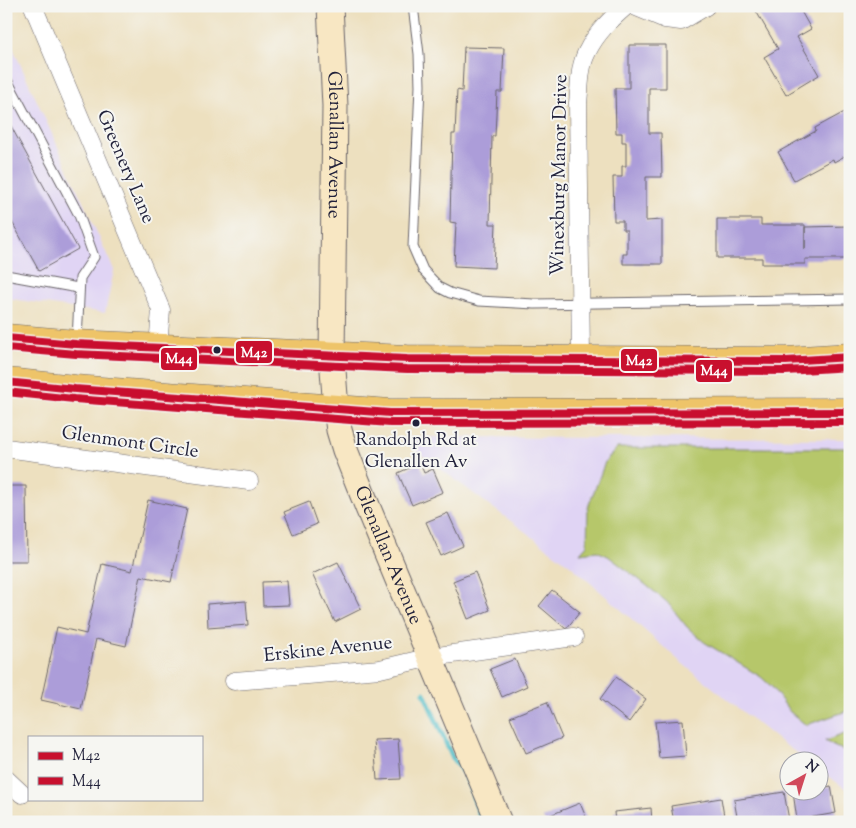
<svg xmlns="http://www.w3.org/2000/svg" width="856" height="828" font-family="'Sorts Mill Goudy',serif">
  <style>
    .built { fill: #e0d4f4 }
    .green { fill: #b6c76a; stroke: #6c7452 }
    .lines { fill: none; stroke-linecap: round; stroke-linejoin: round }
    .stream { stroke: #4fbdc7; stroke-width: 5 }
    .building { fill: #ac9dd9 }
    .lane-casing { stroke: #696469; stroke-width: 11 }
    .street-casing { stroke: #696469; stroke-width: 19 }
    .secondary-casing { stroke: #696469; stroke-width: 27 }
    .primary-casing { stroke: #696469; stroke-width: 29 }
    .lane { stroke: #fff; stroke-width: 9 }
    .street { stroke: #fff; stroke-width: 18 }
    .secondary { stroke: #f8e7c3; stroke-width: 25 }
    .primary { stroke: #eec469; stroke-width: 28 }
    .bus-1-casing { stroke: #f6f6f2; stroke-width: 11 }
    .bus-2-casing { stroke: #f6f6f2; stroke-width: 11 }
    .bus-1 { stroke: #c8102e; stroke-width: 8 }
    .bus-2 { stroke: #c8102e; stroke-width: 8 }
    .bus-dot { fill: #22223b; stroke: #f6f6f2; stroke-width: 2 }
    .labels { text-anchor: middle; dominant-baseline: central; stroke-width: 4; stroke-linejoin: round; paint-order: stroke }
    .bus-label { font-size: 18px; fill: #22223b; stroke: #f6f6f2 }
    .street-label { font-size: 19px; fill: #22223b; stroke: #f6f6f2 }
    .line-badge { stroke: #f6f6f2; stroke-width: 2 }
    .badge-label { font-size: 14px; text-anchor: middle; font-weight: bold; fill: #fff }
  </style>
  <rect width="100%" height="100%" fill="#f6f6f2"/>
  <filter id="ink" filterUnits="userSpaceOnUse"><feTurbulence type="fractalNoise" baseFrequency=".02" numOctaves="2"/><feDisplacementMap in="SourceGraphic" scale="10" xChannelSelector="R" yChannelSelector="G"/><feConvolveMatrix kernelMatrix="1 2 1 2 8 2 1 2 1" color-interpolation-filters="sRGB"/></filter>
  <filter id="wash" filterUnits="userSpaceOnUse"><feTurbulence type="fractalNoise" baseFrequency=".0096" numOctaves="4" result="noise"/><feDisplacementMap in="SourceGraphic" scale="20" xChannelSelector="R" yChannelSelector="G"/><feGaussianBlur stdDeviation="1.12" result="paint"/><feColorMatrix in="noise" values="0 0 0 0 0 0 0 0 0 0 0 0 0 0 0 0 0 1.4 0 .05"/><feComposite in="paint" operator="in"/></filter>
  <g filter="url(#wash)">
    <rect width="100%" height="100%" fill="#ede0bf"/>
    <!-- built -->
    <path class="built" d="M6,33L114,270L105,313L6,298Z
      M404,437L850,439V792L819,769L818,760H807L782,743L683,664L570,565L407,444Z"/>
    <!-- green -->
    <path class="green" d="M617,448H850V710L806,725L790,712L772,687L761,677L704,642L687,627L667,602L641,581L608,556L597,551L580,553L587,545L588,507L594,492L605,462Z
      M850,732V752L835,747L825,741Z"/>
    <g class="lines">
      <!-- stream -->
      <path class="stream" d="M424,693L453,759L466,776L482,822"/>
    </g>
    <g id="blocks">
      <!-- building -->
      <path class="building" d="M763,6H798L811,29L797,37L819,75L786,95L764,57L778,49L756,11Z
        M629,45H666V88H649V133H661L662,177H646V221L662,220V264H623V254H627V230H623V221H614L613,177H622V166H626V142H622V133H616L615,88H629Z
        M464,47L504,48L502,92H497L495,136H492L490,224H496L494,268L454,266L456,223L450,222L452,134H455L457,90L462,91Z
        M850,109V153L834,162L833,159L794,180L778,152L816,131L815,128Z
        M6,117L78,249L39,271L6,211Z
        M717,219H761V225H805V249V227L849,226L850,259H805V264H762V258H717Z
        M420,463L424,473L433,469L443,492L412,505L398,473Z
        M6,486H26L27,561H6Z
        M148,500L187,509L171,582L141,576L126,646L96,639L81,709L41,700L57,627L86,634L102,564L132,571Z
        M309,502L317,524L293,534L284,512Z
        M448,513L463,546L441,556L426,522Z
        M338,562L361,609L335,622L312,574Z
        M475,572L490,610L468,619L453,581Z
        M287,581L289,605L263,606L262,582Z
        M552,590L580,612L566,629L539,606Z
        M246,601L248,625L208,628L207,604Z
        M515,659L527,686L502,697L490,669Z
        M616,677L646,699L629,722L600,699Z
        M547,702L562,738L526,753L510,717Z
        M683,720L686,756L659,758L655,722Z
        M398,739L401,779L377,780L374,740Z
        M831,786L836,813L797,820L793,792L818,790V788Z
        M784,792L789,820L776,822H738L734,800Z
        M721,798L725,822H674L671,806Z
        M580,803L588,822H545L543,818Z
        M651,808L652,822H615L614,812Z"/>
    </g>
  </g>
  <g filter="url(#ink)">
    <use href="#blocks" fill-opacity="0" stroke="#696469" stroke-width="1"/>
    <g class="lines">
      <defs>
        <path id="lane" d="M413,6L419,54L420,86L413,247L423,270L440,288L450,293L479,301L535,304L850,299
          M6,78L79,215L94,257L80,278L77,341
          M6,275L78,288"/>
        <path id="street" d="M33,6L161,310L158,347
          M634,6L665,19L681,21L706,6
          M581,359L578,103C580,86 579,67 587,52C596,33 611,19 626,6
          M6,448L249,481
          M234,681L380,669L431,657L574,637
          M6,779L22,794"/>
        <g id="secondary">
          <path id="s1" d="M330,6L335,106L332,357L336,409L339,430L345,450L368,508L499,822"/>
        </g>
        <path id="primary" d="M6,338L76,344L407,359L786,361L850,357
          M6,382L75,389L390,413L850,412"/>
      </defs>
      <!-- lane casing -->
      <use href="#lane" class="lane-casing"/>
      <!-- street casing -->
      <use href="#street" class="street-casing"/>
      <!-- secondary casing -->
      <use href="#secondary" class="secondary-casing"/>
      <!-- primary casing -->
      <use href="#primary" class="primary-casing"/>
      <!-- lane -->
      <use href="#lane" class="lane"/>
      <!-- street -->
      <use href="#street" class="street"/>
      <!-- secondary -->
      <use href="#secondary" class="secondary"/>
      <!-- primary -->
      <use href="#primary" class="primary"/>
      <defs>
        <path id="bus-1" d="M6,338L76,344L407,359L786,361L850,357
          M6,382L75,389L390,413L850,412"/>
        <path id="bus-2" d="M6,348L76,354L407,369L786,371L850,367
          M6,392L74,399L390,423L850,422"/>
      </defs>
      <!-- bus-1 casing -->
      <use href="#bus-1" class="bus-1-casing"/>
      <!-- bus-2 casing -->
      <use href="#bus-2" class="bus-2-casing"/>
      <!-- bus-1 -->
      <use href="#bus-1" class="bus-1"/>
      <!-- bus-2 -->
      <use href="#bus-2" class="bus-2"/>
    </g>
  </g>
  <!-- markers -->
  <g class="bus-dot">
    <circle cx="217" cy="350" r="4.5"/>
    <circle cx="416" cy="423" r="4.5"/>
  </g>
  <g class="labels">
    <!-- bus labels -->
    <g class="bus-label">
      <text x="416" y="441">Randolph Rd at<tspan x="416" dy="22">Glenallen Av</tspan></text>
    </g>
    <!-- street labels -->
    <g class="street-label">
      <text stroke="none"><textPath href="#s1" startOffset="139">Glenallan Avenue</textPath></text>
      <text transform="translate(125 167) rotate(67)">Greenery Lane</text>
      <text transform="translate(560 175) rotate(-89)">Winexburg Manor Drive</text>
      <text transform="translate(130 443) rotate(8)">Glenmont Circle</text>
      <text stroke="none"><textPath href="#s1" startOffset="559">Glenallan Avenue</textPath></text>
      <text transform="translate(328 650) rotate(-6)">Erskine Avenue</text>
    </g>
  </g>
  <g class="line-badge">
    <rect x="235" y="340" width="38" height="24" rx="5" fill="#c8102e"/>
    <rect x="160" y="347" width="38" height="24" rx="5" fill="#c8102e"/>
    <rect x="620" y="348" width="38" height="24" rx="5" fill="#c8102e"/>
    <rect x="695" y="359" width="38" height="24" rx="5" fill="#c8102e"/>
  </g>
  <g class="badge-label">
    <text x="254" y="357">M42</text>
    <text x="179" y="363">M44</text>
    <text x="639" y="365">M42</text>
    <text x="714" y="375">M44</text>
  </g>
  <!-- margin -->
  <rect width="856" height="828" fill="none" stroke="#f6f6f2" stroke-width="25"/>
  <!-- legend -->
  <rect x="28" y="736" width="175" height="65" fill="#f6f6f2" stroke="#a1a1a9"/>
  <rect x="38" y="752" width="25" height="8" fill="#c8102e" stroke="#a1a1a9"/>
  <text x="72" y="760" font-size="15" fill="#22223b">M42</text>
  <rect x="38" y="777" width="25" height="8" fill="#c8102e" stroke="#a1a1a9"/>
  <text x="72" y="786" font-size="15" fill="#22223b">M44</text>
  <!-- north arrow -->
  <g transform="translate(804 776) rotate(39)"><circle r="24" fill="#f6f6f2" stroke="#a1a1a9"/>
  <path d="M0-4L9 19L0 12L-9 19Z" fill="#d1495b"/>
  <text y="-8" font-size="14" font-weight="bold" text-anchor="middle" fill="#22223b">N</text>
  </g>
</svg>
